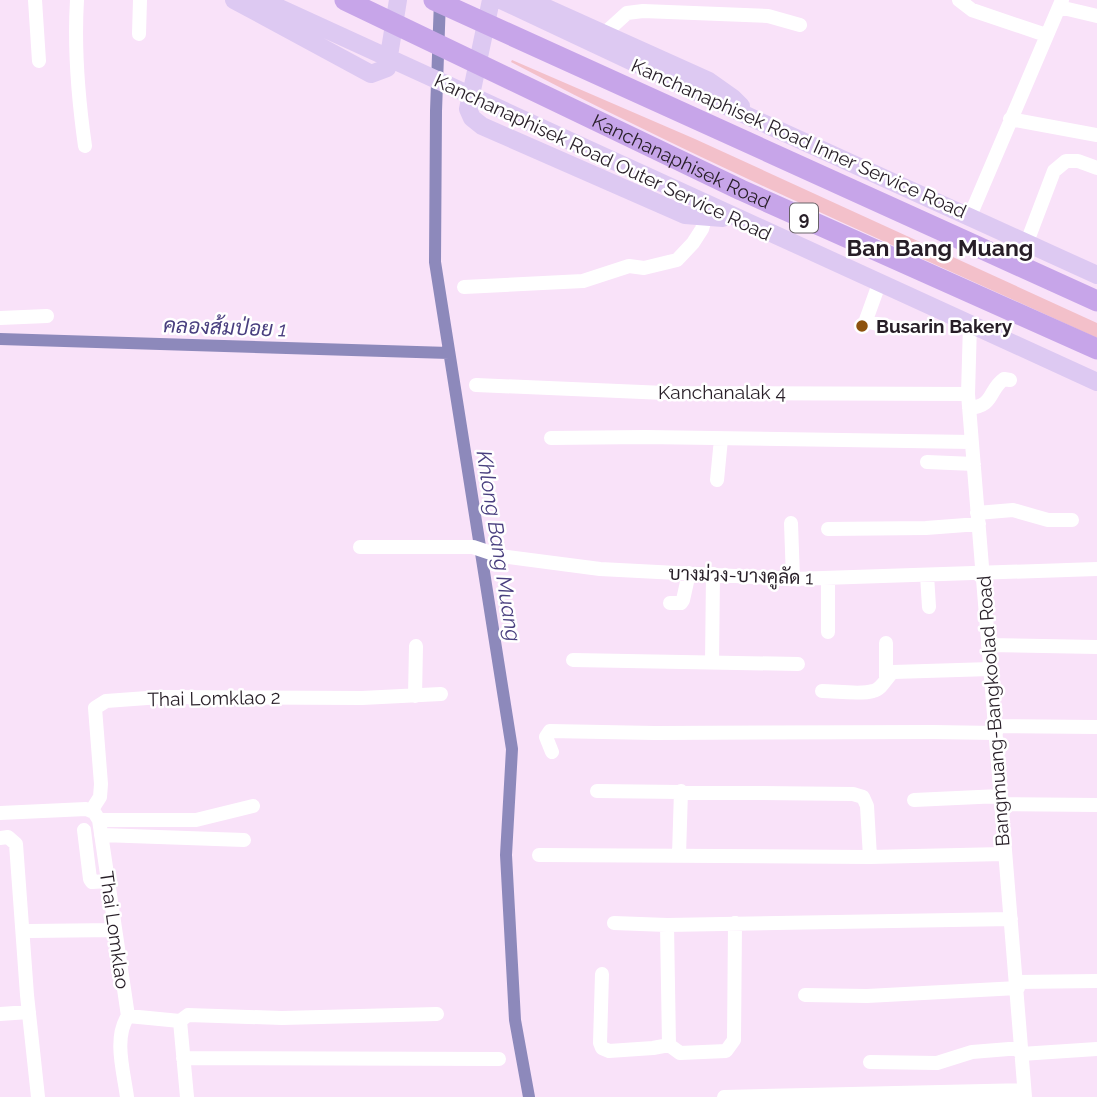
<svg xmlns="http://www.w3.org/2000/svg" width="1097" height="1097" font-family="Raleway,Sarabun,sans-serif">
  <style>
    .green { fill: #f3c0ca }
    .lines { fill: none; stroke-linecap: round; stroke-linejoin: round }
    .canal { stroke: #8d89bb; stroke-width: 12 }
    .minor { stroke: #fff; stroke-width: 14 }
    .major { stroke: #ddc9f2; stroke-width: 18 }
    .highway { stroke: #c7a5e9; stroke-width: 21 }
    .poi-dot { fill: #8d520e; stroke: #fff; stroke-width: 2.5 }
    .labels { text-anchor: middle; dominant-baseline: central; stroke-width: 5; stroke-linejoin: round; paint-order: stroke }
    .shield { fill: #fff; stroke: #686268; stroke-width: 2 }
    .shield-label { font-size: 18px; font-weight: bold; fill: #271e27 }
    .street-label { font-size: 19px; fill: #271e27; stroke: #fff }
    .poi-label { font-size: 19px; font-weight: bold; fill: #271e27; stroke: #fff; text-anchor: start }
    .water-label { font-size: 21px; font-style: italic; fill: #493f7f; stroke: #fff }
    .quarter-label { font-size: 23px; font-weight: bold; fill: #271e27; stroke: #fff }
  </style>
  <rect width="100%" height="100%" fill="#f9e2f9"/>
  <!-- green -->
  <path class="green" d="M512,60L695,139L1097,323V338C901,248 702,163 511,62Z"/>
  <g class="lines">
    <!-- canal -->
    <path class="canal" d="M440,0L436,111L435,262L512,749L506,855L515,1020L529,1097
      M0,339L449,353"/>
    <!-- minor -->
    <path class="minor" d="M35,0L39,61
      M77,0C74,49 78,97 85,146
      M959,0L972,10L1046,35
      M1059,7L1097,16
      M605,33L627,13L643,11L768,16L800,25
      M139,34L140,0
      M1010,119L1097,135
      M970,216L1062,0
      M1027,242L1054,171L1066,161H1078L1097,168
      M879,284L866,320L868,322L892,327
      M464,287L583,281L629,266L644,268L677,260L693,243L702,229L706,215
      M0,318L47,316
      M970,324L968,394L1025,1097
      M476,385L665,393L968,394
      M969,408C995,406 988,390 1004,379L1010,380
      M551,438L645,437L972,442
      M927,462L974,464
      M717,480L721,439
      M977,513L1013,510L1048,520H1072
      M791,523L793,579
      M828,529L926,528L979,524
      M360,547H473L500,556L600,569L793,579L1097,569
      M927,575L929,607
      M828,578V632
      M670,603H681L683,600L689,573
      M886,643V677
      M988,645L1097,647
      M573,660L798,664
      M712,662L713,574
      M822,691C836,691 861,695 873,691C882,689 886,678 893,672L991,669
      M415,696L416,646
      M996,726L1097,727
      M552,752L546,737L550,731L655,733L933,732L996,733
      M597,791L853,794L863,797L867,806L870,857
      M914,800L1000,796
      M1001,804L1097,805
      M91,811L100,797L101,784L95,708L106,701L161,697L362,698L441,694
      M0,813L86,809L94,812L99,820L128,1016L180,1021L187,1097
      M99,820H196L253,806
      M84,830L90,879L92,882L108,881
      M101,835L244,840
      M0,838L8,837L16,844L27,995L38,1097
      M539,855L870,857L1004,854
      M679,855L681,791
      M614,923L667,925L1011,919
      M30,931L115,930
      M602,974L600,1043L602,1048L609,1051L653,1048L669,1045L667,925
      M1017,982L1097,981
      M805,995L867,996L1018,988
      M0,1014L29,1012
      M180,1021L188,1015L282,1018L437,1014
      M669,1045L680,1053L726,1051L734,1040L735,923
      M1021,1054L1097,1049
      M183,1058L499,1059
      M870,1062L937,1063L972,1052L1021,1048
      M127,1097C124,1073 113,1038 128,1016
      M724,1097L1024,1090"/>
    <!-- major -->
    <path class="major" d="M234,0L371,74L387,68L398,0
      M262,0L1097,382
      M491,0L468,109L472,118L482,126L685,215L723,218
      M501,0L752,118L1097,275
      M529,0L709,81L733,98L741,106"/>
    <!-- highway -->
    <g class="highway">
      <path id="s1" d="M345,0L741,190L1097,349"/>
      <path d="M434,0L1097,301"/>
    </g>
  </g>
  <!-- markers -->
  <circle class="poi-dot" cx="862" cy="326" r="7"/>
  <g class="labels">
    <!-- shield labels -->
    <rect class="shield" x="790" y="203.5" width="28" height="29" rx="5"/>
    <g class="shield-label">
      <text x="804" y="218">9</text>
    </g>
    <!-- street labels -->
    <g class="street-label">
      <text transform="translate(799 138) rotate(24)">Kanchanaphisek Road Inner Service Road</text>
      <text transform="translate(603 157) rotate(25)">Kanchanaphisek Road Outer Service Road</text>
      <text stroke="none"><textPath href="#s1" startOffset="373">Kanchanaphisek Road</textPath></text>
      <text x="722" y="392">Kanchanalak 4</text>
      <text transform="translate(741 575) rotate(2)">บางม่วง-บางคูลัด 1</text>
      <text transform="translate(214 698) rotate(-1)">Thai Lomklao 2</text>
      <text transform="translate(993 711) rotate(-94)">Bangmuang-Bangkoolad Road</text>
      <text transform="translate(115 930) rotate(82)">Thai Lomklao</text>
    </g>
    <!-- poi labels -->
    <g class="poi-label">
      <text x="876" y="326">Busarin Bakery</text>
    </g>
    <!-- water labels -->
    <g class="water-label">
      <text transform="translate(225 327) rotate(2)">คลองส้มป่อย 1</text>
      <text transform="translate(499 546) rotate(81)">Khlong Bang Muang</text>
    </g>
    <!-- quarter labels -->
    <g class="quarter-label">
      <text x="940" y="247">Ban Bang Muang</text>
    </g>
  </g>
</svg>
